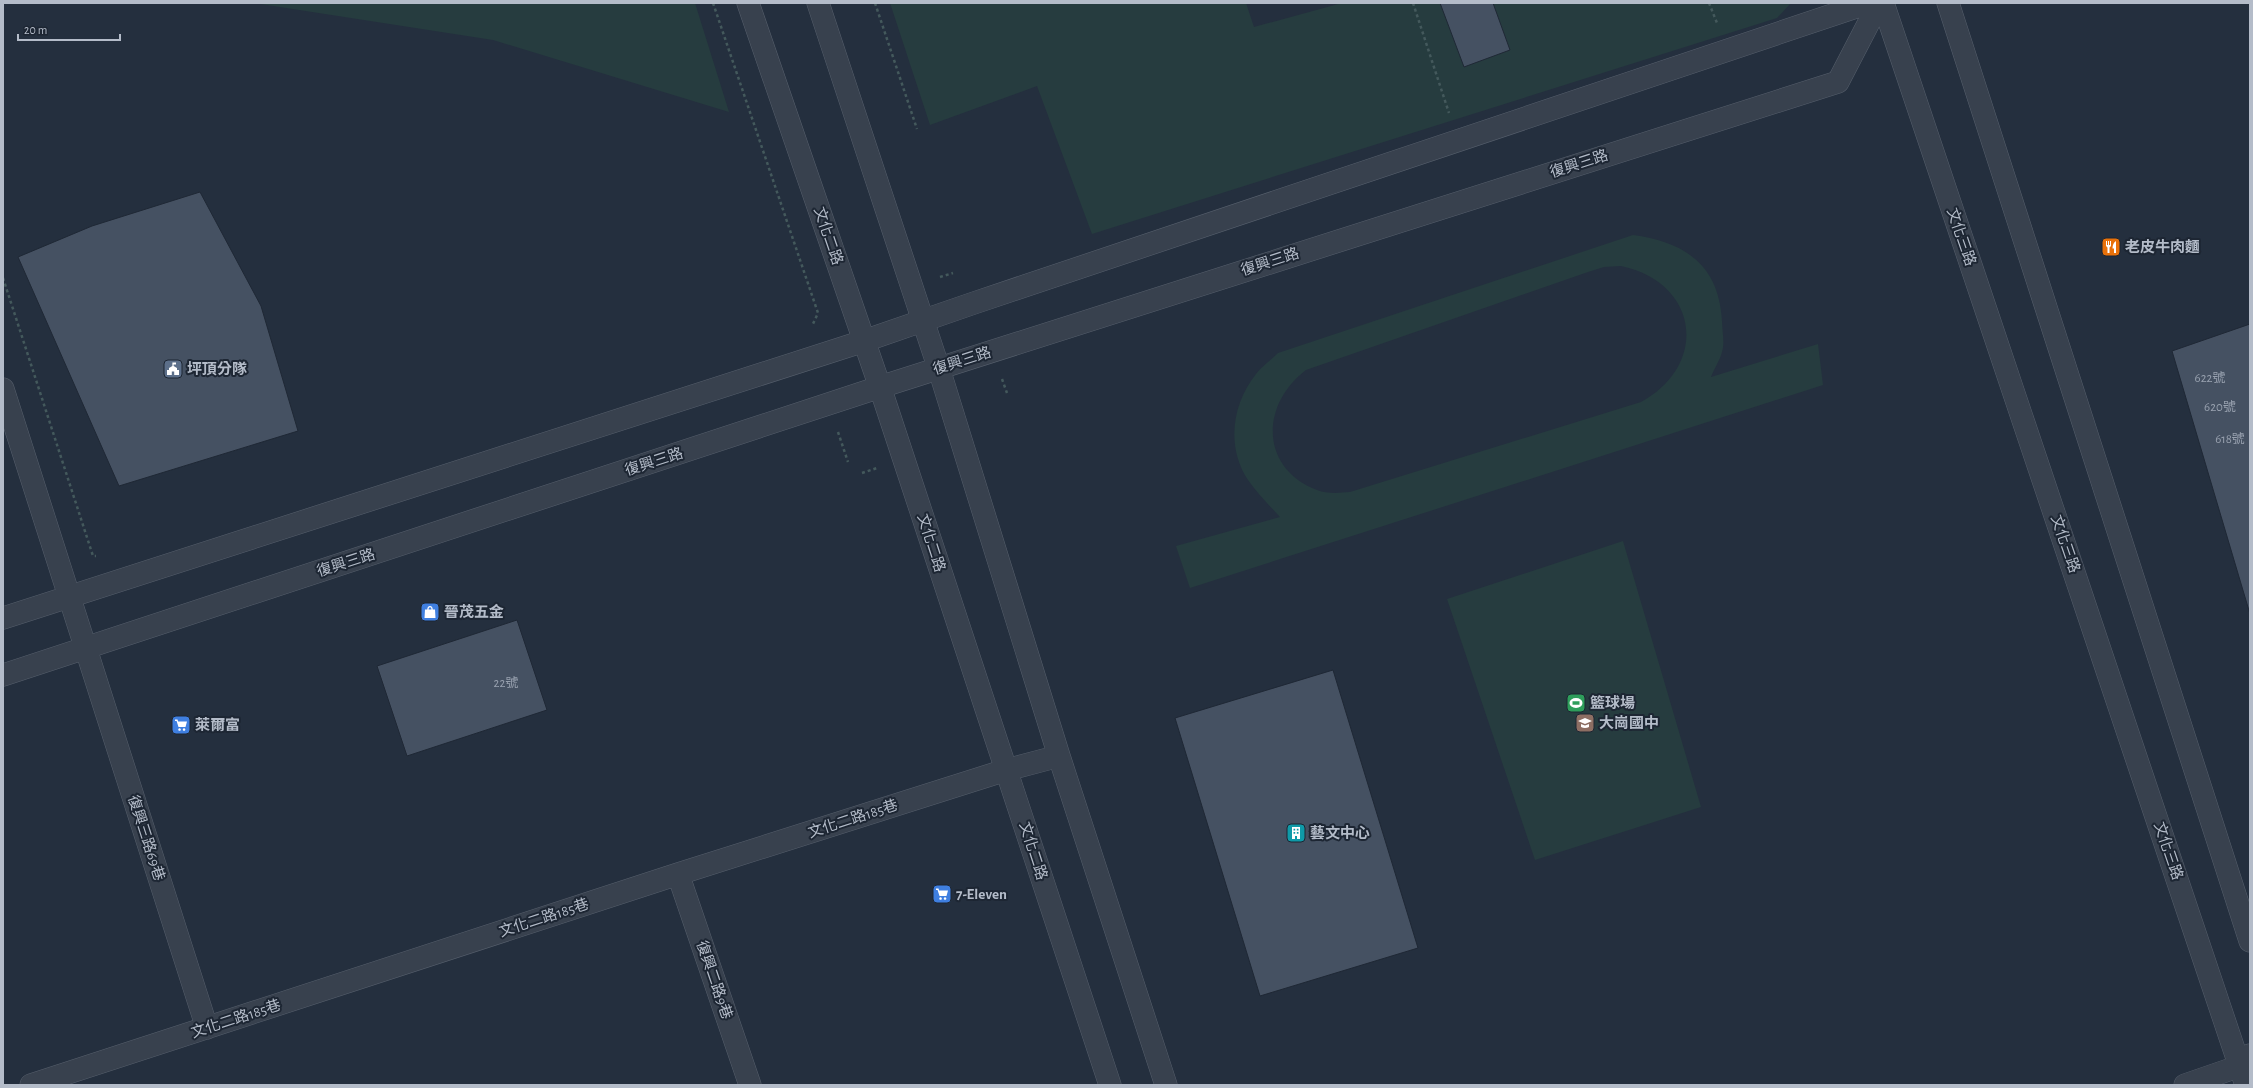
<svg xmlns="http://www.w3.org/2000/svg" width="2253" height="1088" font-family="'Alegreya Sans','Noto Sans TC',sans-serif">
  <style>
    .green { fill: #263c3f; fill-rule: evenodd }
    .building { fill: #455162; stroke: #1f2835 }
    .lines { fill: none; stroke-linecap: round; stroke-linejoin: round }
    .minor-casing { stroke: #565f6c; stroke-width: 23 }
    .path { stroke: #44595c; stroke-width: 2.5; stroke-dasharray: 3 3; stroke-linecap: butt }
    .minor { stroke: #38414e; stroke-width: 22 }
    .labels { text-anchor: middle; dominant-baseline: central; stroke-width: 4; stroke-linejoin: round; paint-order: stroke }
    .number-label { font-size: 13px; fill: #98a1af }
    .street-label { font-size: 15px; fill: #b4bcc9; stroke: #1d2633 }
    .poi-label { font-size: 15px; font-weight: bold; fill: #b4bcc9; stroke: #1d2633; text-anchor: start }
  </style>
  <rect width="100%" height="100%" fill="#242f3e"/>
  <!-- green -->
  <path class="green" d="M254,3H695L729,112L493,40Z
    M890,3H1246L1254,27L1342,3H1791L1777,18L1092,234L1037,86L930,125Z
    M1633,235C1685,242 1719,265 1722,321C1722,330 1725,343 1722,352C1720,360 1714,369 1711,377L1818,344L1823,385L1190,588L1176,546L1280,517C1269,505 1257,493 1248,480C1226,447 1232,404 1256,374C1262,366 1271,360 1278,353ZM1621,266C1698,282 1710,364 1641,402L1350,492C1339,493 1327,494 1317,490C1260,468 1260,405 1306,370L1588,272L1604,267Z
    M1623,541L1701,807L1535,860L1447,599Z"/>
  <!-- building -->
  <path class="building" d="M1440,3H1493L1510,50L1464,67Z
    M200,192L261,306L298,431L119,486L18,257L92,226Z
    M2250,324V614L2172,351Z
    M517,620L547,710L407,756L377,666Z
    M1333,670L1418,948L1260,996L1175,718Z"/>
  <g class="lines">
    <defs>
      <path id="minor" d="M748,3L880,387L1110,1085
        M818,3L939,369L1059,756L1166,1085
        M1883,3L2246,1085
        M1948,3L2250,941
        M3,389L207,1028
        M3,618L864,341L974,303L1868,3
        M3,675L880,387L1838,82L1879,3
        M678,874L750,1085
        M31,1085L678,874L1006,770L1059,756
        M2185,1085L2240,1066L2250,1055"/>
    </defs>
    <!-- minor casing -->
    <use href="#minor" class="minor-casing"/>
    <!-- path -->
    <path class="path" d="M713,3L818,313L812,326
      M875,3L917,129
      M1413,3L1449,113
      M1709,3L1717,23
      M940,277L953,273
      M3,278L93,556H96
      M1002,379L1007,393
      M838,432L848,462
      M862,473L877,468"/>
    <!-- minor -->
    <use href="#minor" class="minor"/>
  </g>
  <!-- icons -->
  <defs>
    <symbol id="restaurant-square" viewBox="-11 -11 22 22"><rect x="-9" y="-9" width="18" height="18" rx="4" fill="#e8710a" stroke="#1d2633"/><path d="M-5-6h1v4h1v-4h1v4h1v-4h1v5L-1.5 .5V6h-2V.5L-5-1ZM5-6V6H3V1.5H1.5Q1.5-4 5-6Z" fill="#fff"/></symbol>
    <symbol id="civic-square" viewBox="-11 -11 22 22"><rect x="-9" y="-9" width="18" height="18" rx="4" fill="#5c6f8a" stroke="#1d2633"/><path d="M-.6-6.5H3V-4.5H.6V-3L4-1V1h2V6H-6V1h2V-1L-.6-3ZM-1.2 2.5V6h2.4V2.5Z" fill="#fff"/></symbol>
    <symbol id="shop-square" viewBox="-11 -11 22 22"><rect x="-9" y="-9" width="18" height="18" rx="4" fill="#3f7fe0" stroke="#1d2633"/><path d="M-5-2.5h2.3a2.7 3.5 0 0 1 5.4 0H5L5.5 6h-11ZM-1.5-2.5h3a1.5 2.3 0 0 0-3 0Z" fill="#fff"/></symbol>
    <symbol id="stadium-square" viewBox="-11 -11 22 22"><rect x="-9" y="-9" width="18" height="18" rx="4" fill="#2e9e5b" stroke="#1d2633"/><path d="M0-5a6.5 5 0 1 0 0 10a6.5 5 0 1 0 0-10ZM-3.5-1.8h7v3.6h-7Z" fill="#fff"/></symbol>
    <symbol id="school-square" viewBox="-11 -11 22 22"><rect x="-9" y="-9" width="18" height="18" rx="4" fill="#8d6e63" stroke="#1d2633"/><path d="M0-5L7-2L0 1L-7-2ZM-4 1L0 2.5L4 1V4Q0 6-4 4Z" fill="#fff"/></symbol>
    <symbol id="supermarket-square" viewBox="-11 -11 22 22"><rect x="-9" y="-9" width="18" height="18" rx="4" fill="#3f7fe0" stroke="#1d2633"/><path d="M-6-5.5h2.5l.6 2H6L4.5 2H-2.5L-4.4-4H-6ZM-1.5 3.2a1.3 1.3 0 1 0 .1 0ZM3 3.2a1.3 1.3 0 1 0 .1 0Z" fill="#fff"/></symbol>
    <symbol id="building-square" viewBox="-11 -11 22 22"><rect x="-9" y="-9" width="18" height="18" rx="4" fill="#0f9aa8" stroke="#1d2633"/><path d="M-4-6H4V6H1V3H-1V6H-4ZM-2.5-4.3h1.7v1.8h-1.7ZM.8-4.3h1.7v1.8H.8ZM-2.5-1h1.7V.8h-1.7ZM.8-1h1.7V.8H.8Z" fill="#fff"/></symbol>
  </defs>
  <g fill-rule="evenodd">
    <use href="#restaurant-square" x="2100" y="236" width="22" height="22"/>
    <use href="#civic-square" x="162" y="358" width="22" height="22"/>
    <use href="#shop-square" x="419" y="601" width="22" height="22"/>
    <use href="#stadium-square" x="1565" y="692" width="22" height="22"/>
    <use href="#school-square" x="1574" y="712" width="22" height="22"/>
    <use href="#supermarket-square" x="170" y="714" width="22" height="22"/>
    <use href="#building-square" x="1285" y="822" width="22" height="22"/>
    <use href="#supermarket-square" x="931" y="883" width="22" height="22"/>
  </g>
  <g class="labels">
    <!-- number labels -->
    <g class="number-label">
      <text x="2210" y="378">622號</text>
      <text x="2220" y="407">620號</text>
      <text x="2230" y="439">618號</text>
      <text x="506" y="683">22號</text>
    </g>
    <!-- street labels -->
    <g class="street-label">
      <text transform="translate(1579 164) rotate(-18)">復興三路</text>
      <text transform="translate(828 236) rotate(71)">文化二路</text>
      <text transform="translate(1961 237) rotate(71)">文化三路</text>
      <text transform="translate(1270 262) rotate(-18)">復興三路</text>
      <text transform="translate(962 361) rotate(-18)">復興三路</text>
      <text transform="translate(654 462) rotate(-18)">復興三路</text>
      <text transform="translate(931 543) rotate(72)">文化二路</text>
      <text transform="translate(2065 544) rotate(71)">文化三路</text>
      <text transform="translate(346 563) rotate(-18)">復興三路</text>
      <text transform="translate(853 819) rotate(-18)">文化二路185巷</text>
      <text transform="translate(146 838) rotate(72)">復興三路69巷</text>
      <text transform="translate(1033 851) rotate(72)">文化二路</text>
      <text transform="translate(2168 851) rotate(71)">文化三路</text>
      <text transform="translate(544 918) rotate(-18)">文化二路185巷</text>
      <text transform="translate(714 980) rotate(71)">復興二路9巷</text>
      <text transform="translate(236 1019) rotate(-18)">文化二路185巷</text>
    </g>
    <!-- poi labels -->
    <g class="poi-label">
      <text x="2125" y="247">老皮牛肉麵</text>
      <text x="187" y="369">坪頂分隊</text>
      <text x="444" y="612">晉茂五金</text>
      <text x="1590" y="703">籃球場</text>
      <text x="1599" y="723">大崗國中</text>
      <text x="195" y="725">萊爾富</text>
      <text x="1310" y="833">藝文中心</text>
      <text x="956" y="894">7-Eleven</text>
    </g>
  </g>
  <!-- border -->
  <rect width="2253" height="1088" fill="none" stroke="#b4bcc9" stroke-width="8"/>
  <!-- scale -->
  <path d="M18 34v6h102v-6" fill="none" stroke="#b4bcc9" stroke-width="2"/>
  <text x="24" y="34" font-size="12" fill="#b4bcc9" stroke="#1d2633" stroke-width="3" paint-order="stroke">20 m</text>
</svg>
